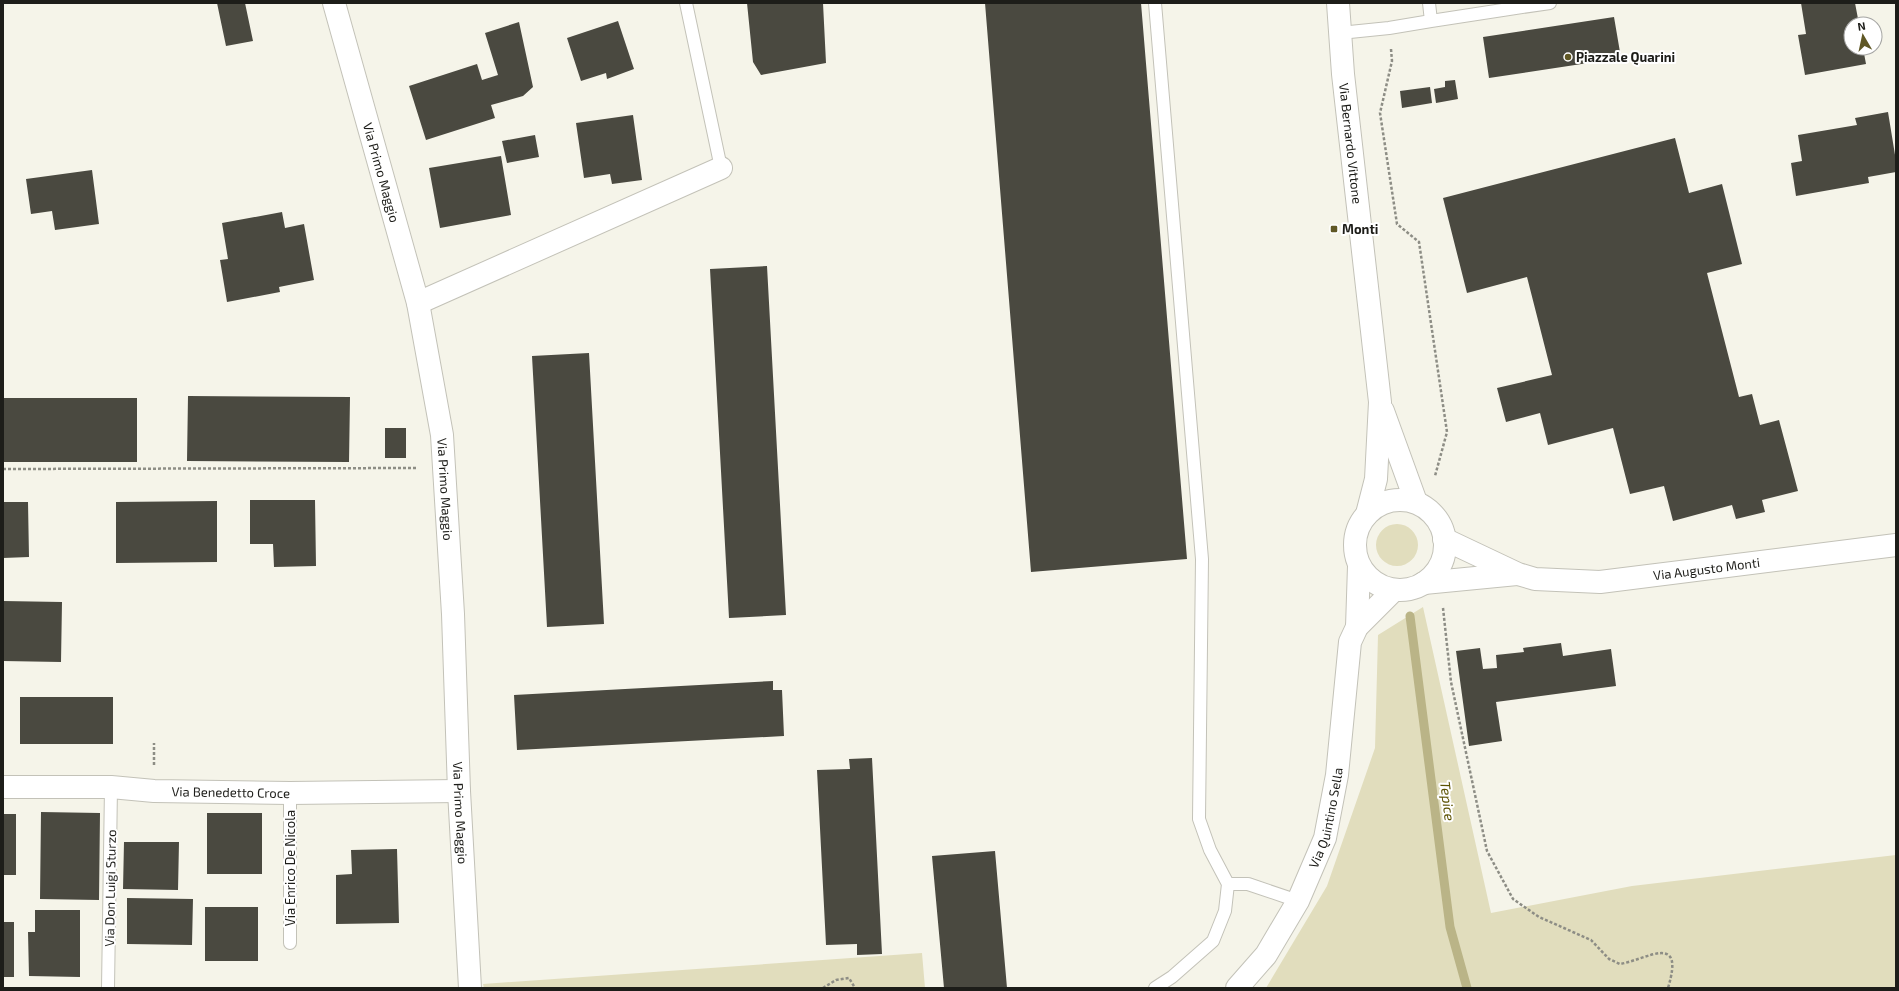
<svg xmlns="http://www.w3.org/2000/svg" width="1899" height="991" font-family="'Exo 2',sans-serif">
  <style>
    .green { fill: #e1ddbd }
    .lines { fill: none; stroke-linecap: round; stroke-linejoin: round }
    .stream { stroke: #bab487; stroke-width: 9 }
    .building { fill: #4a4940 }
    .lane-casing { stroke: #c3c2b8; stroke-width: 14 }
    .street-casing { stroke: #c3c2b8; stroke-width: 24 }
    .secondary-casing { stroke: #c3c2b8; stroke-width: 24 }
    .path { stroke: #8d8d85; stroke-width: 2.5; stroke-dasharray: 3 2; stroke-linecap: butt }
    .lane { stroke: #fff; stroke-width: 12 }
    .street { stroke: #fff; stroke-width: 22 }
    .secondary { stroke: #fff; stroke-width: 22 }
    .poi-dot { fill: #5f5724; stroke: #fff; stroke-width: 1.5 }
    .labels { text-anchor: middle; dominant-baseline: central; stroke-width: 4; stroke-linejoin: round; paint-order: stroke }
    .poi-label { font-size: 13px; font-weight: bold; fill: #1d1d19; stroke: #fff; text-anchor: start }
    .street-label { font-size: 13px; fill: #1d1d19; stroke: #fff }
    .water-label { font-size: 14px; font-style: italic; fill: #5c5200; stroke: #fff }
  </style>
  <rect width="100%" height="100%" fill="#f5f4e9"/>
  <!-- green -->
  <path class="green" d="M1376 545a21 21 0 1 1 42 0a21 21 0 1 1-42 0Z
    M1423,607L1491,913L1632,886L1896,855V988H1266L1327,886L1375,748L1378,635Z
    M922,953L925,988H484L483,984Z"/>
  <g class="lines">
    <!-- stream -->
    <path class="stream" d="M1410,616L1450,927L1467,988"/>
  </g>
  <!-- building -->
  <path class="building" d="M217,3H245L253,41L226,46Z
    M747,3H823L826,63L761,75L753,62Z
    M985,3H1141L1187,559L1031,572Z
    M1801,3H1855L1859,24H1851V48H1863L1866,64L1805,75L1798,35L1806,34Z
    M1614,17L1621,58L1489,78L1483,37Z
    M618,21L634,69L607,79L606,73L581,81L567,38Z
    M519,22L533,87L523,96L491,105L495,118L426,140L409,86L477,64L482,80L498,75L485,33Z
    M1455,80L1458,99L1436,103L1434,89L1445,87V81Z
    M1430,87L1432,103L1402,108L1400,91Z
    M1888,112L1896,161V172L1868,177L1869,183L1796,196L1791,163L1802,161L1798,135L1857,125L1855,118Z
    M633,115L642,180L612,184L610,174L584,178L576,123Z
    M535,135L539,157L507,163L502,141Z
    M1675,138L1689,193L1722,184L1742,264L1707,273L1739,397L1752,394L1760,425L1779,420L1798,491L1762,500L1765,512L1736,519L1732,505L1673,521L1664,486L1630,494L1613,428L1548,445L1540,413L1506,422L1497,388L1552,375L1527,277L1467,293L1443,198Z
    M501,156L511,215L440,228L429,168Z
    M92,170L99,224L55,230L52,211L31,214L26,179Z
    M282,212L285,228L304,224L314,280L279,287L280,292L227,302L220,260L228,259L222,223Z
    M767,266L786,615L729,618L710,269Z
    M589,353L604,624L547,627L532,356Z
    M188,396L350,397L349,462L187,461Z
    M3,398H137V462H3Z
    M385,428H406V458H385Z
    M250,500H315L316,566L274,567L273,544H250Z
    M217,501V562L116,563V502Z
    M3,502H28L29,557L3,558Z
    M3,601L62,602L61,662L3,661Z
    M1561,643L1563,656L1611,649L1616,686L1496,702L1502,741L1469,746L1456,651L1480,648L1483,669L1497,668L1496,655L1524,652L1523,648Z
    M773,681V690H782L784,736L517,750L514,695Z
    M20,697H113V744H20Z
    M872,758L882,954L857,955V944L826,945L817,770L850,769L849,759Z
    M41,812L100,813L99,900L40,899Z
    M207,813H262V874H207Z
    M3,814H16V875H3Z
    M124,842H179L178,890L123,889Z
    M397,849L399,923L336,924V875L352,874L351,850Z
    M995,851L1007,988H944L932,856Z
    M127,898L193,899L192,945L127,944Z
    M205,907H258V961H205Z
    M35,910H80V977L29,976L28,932H35Z
    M3,922H14V977H3Z"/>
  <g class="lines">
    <defs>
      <path id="lane" d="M686,3L721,168
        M1155,3L1202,559L1199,819L1210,850L1228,884
        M1429,3L1431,21L1509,9V3
        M1509,9L1550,3
        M1340,33L1389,28L1431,21
        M290,943V793
        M108,988L111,787
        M1155,988L1172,977L1213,941L1225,911L1228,884H1248L1298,901"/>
      <g id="street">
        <path id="s1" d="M334,3L418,303L442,435L453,614L459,791L470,988"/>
        <path d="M418,303L721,168"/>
        <path id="s2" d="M1444,539L1518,574L1535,579L1600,582L1896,545"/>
        <path d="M1424,583L1517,574"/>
        <path id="s3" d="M3,787H111L154,791L290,793L459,791"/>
      </g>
      <g id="secondary">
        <path id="s4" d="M1338,3L1343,74L1380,402L1376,479L1367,514"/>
        <path d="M1383,411L1416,502"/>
        <circle cx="1400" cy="545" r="45"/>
        <path d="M1357,627L1359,566"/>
        <path id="s5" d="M1237,988L1266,955L1298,901L1325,838L1337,775L1350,642L1357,627L1394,590"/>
      </g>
    </defs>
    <!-- lane casing -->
    <use href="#lane" class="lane-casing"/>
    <!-- street casing -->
    <use href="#street" class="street-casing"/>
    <!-- secondary casing -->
    <use href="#secondary" class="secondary-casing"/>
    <!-- path -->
    <path class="path" d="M1391,49L1392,61L1380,113L1397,224L1419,242L1447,432L1435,476
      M3,469L418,468
      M1443,608L1451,682L1487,851L1513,899L1539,917L1591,940L1609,959L1620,964C1648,959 1685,932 1668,988
      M154,765V743
      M823,988L836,980L849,978L855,988"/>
    <!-- lane -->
    <use href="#lane" class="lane"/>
    <!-- street -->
    <use href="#street" class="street"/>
    <!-- secondary -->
    <use href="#secondary" class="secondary"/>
  </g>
  <!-- markers -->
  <g class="poi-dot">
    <circle cx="1568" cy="57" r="4"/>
    <rect x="1330" y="225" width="8" height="8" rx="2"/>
  </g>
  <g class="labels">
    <!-- poi labels -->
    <g class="poi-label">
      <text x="1576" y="57">Piazzale Quarini</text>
      <text x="1342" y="229">Monti</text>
    </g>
    <!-- street labels -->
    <g class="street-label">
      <text stroke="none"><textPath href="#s4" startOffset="141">Via Bernardo Vittone</textPath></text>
      <text stroke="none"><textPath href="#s1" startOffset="176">Via Primo Maggio</textPath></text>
      <text stroke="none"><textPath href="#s1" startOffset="500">Via Primo Maggio</textPath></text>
      <text stroke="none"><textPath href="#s2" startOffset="272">Via Augusto Monti</textPath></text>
      <text stroke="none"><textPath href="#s3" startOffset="228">Via Benedetto Croce</textPath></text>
      <text stroke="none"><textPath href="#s1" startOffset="824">Via Primo Maggio</textPath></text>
      <text stroke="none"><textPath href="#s5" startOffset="195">Via Quintino Sella</textPath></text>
      <text transform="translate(290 868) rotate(-90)">Via Enrico De Nicola</text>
      <text transform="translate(110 888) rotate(-89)">Via Don Luigi Sturzo</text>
    </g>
    <!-- water labels -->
    <g class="water-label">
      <text transform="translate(1448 801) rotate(83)">Tepice</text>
    </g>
  </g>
  <!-- border -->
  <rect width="1899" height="991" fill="none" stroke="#1d1d19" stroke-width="8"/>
  <!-- north arrow -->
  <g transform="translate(1863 36) rotate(351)"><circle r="19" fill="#ffffff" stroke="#a5a5a3"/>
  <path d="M0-3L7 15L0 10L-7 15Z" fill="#5f5724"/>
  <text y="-6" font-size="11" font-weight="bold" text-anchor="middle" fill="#1d1d19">N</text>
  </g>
</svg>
